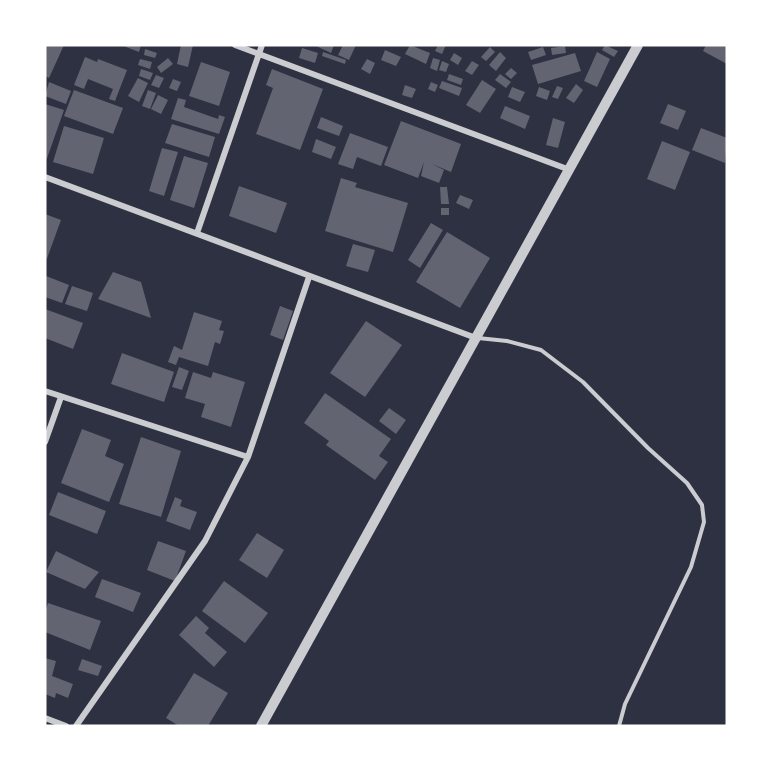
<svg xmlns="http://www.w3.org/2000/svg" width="772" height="771" font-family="Overpass,sans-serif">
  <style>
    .building { fill: #626471 }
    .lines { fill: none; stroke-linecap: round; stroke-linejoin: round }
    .service { stroke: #caccd0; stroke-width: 4 }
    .minor { stroke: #caccd0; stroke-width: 6 }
    .tertiary { stroke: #caccd0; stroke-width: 10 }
  </style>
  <rect width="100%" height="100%" fill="#2d3142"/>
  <!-- building -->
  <path class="building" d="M45,45H64L49,78L45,76Z
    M121,45H141L139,52Z
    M181,45H193L188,67L177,64Z
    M314,45H334L331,53Z
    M343,45H356L349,60L338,55Z
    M410,45L430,53L426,64L405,54Z
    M438,45H446L442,54L435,51Z
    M605,45L618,51L614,57L602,50Z
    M706,45H727V64L703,51Z
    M565,46L566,53L552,55L551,48Z
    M490,47L495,52L486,61L481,57Z
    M543,47L546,55L531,60L528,52Z
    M302,48L318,53L315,63L299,58Z
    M145,49L157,53L155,58L144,55Z
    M385,50L401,57L396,66L381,60Z
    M323,52L346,60L345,64L322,56Z
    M500,52L506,58L496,71L489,65Z
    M597,52L610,59L597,87L584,81Z
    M454,53L462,58L458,65L450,60Z
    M575,53L581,71L538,84L532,65Z
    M85,57L97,62L98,59L127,70L115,101L109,99L113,89L88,79L84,89L74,85Z
    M168,58L173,64L161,73L157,67Z
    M433,58L440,60L437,71L430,68Z
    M140,59L152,62L150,69L138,65Z
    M367,59L375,63L370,74L361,69Z
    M442,61L449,64L446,72L439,70Z
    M472,61L479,65L472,75L465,71Z
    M201,62L230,72L219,106L189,96Z
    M511,68L517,73L511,79L505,74Z
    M141,69L153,73L150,80L139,76Z
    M272,69L323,89L300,150L256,134L273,88L266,85Z
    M449,74L463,79L461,85L447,80Z
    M500,74L511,82L506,88L495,80Z
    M156,75L164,78L159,88L151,85Z
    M138,78L148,83L139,102L128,96Z
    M173,79L181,82L177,91L169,88Z
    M482,80L496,89L480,113L466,105Z
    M442,81L462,88L459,96L439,88Z
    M49,82L71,91L66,104L45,96Z
    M431,82L438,85L435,92L428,89Z
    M576,84L583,90L574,103L566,98Z
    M405,85L416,89L412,98L402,95Z
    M557,86L563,88L558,99L552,97Z
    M512,87L525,92L520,102L508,97Z
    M539,87L550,91L547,100L536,96Z
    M74,90L123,108L113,134L64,116Z
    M148,90L156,93L150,109L142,106Z
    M158,95L168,100L161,114L151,109Z
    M178,98L186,100L184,107L218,119L219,115L225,117L219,134L171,119Z
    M45,104L64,110L45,164Z
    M668,104L686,111L678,130L660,123Z
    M505,106L530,116L525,129L500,118Z
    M321,117L343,126L339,136L317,128Z
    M553,118L565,122L558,148L546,145Z
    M401,121L461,144L451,172L432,164L444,170L439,183L421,176L424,162L418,178L384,165Z
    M172,124L215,137L209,157L165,143Z
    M64,126L104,138L93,174L53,162Z
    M701,128L727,138L725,163L692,150Z
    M350,133L388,147L381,166L357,157L353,169L338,164Z
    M316,139L336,147L331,159L312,152Z
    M662,141L690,152L675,190L647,179Z
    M162,148L178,152L164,196L149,191Z
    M184,156L208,163L194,208L170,200Z
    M341,178L357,183L355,187L408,203L393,252L325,231Z
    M239,186L287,203L276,233L229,216Z
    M440,187H447L449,204H441Z
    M460,195L473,200L469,209L456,203Z
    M441,208H449V215H441Z
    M45,214L61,220L45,264Z
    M431,223L443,230L420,268L408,260Z
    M447,232L490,258L460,308L416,282Z
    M353,244L375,250L368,272L346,266Z
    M113,272L141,282L151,318L98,299Z
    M46,276L69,285L62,303L45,297Z
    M72,286L93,293L87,311L65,304Z
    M280,306L293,311L283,340L270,335Z
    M45,309L83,323L73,349L45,338Z
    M194,312L222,321L219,330L224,331L220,344L215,342L208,366L179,357L176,365L168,362L174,346L182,350Z
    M366,321L402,345L365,397L330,373Z
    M122,353L174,372L164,402L111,384Z
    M179,367L189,371L182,390L172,387Z
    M193,372L211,378L213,372L245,382L231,427L201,417L205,404L185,398Z
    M325,393L391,439L379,456L388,462L375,480L326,445L329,441L304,423Z
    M389,408L406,420L396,434L379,421Z
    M82,429L111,440L105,456L124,464L109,502L61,483Z
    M141,437L181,451L161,517L119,504Z
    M58,492L106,511L97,534L49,515Z
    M175,497L182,500L180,506L197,512L190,530L166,521Z
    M257,533L284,550L267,578L239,560Z
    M158,541L186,551L175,581L147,570Z
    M56,551L99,572L85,589L46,572Z
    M102,579L141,593L133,612L95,597Z
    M224,581L268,613L245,643L202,611Z
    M48,603L101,621L90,650L45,632V612Z
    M196,616L209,628L205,633L227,652L214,667L179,635Z
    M45,658L56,661L52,676L73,684L68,698L56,693L55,698L45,694Z
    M82,659L102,666L98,676L78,670Z
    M194,673L228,693L208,726H179L166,718Z"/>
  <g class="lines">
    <!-- service -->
    <path class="service" d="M478,338L507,341L541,350L583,382L648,448L687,483L702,505L704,522L691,567L625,704L619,726"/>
    <!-- minor -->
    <path class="minor" d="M235,45L570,170
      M45,177L476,338
      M197,233L262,45
      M45,391L248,457
      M45,442L61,397
      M45,718L66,726
      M76,726L205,541L248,457L309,277"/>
    <!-- tertiary -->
    <path class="tertiary" d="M261,726L638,45"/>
  </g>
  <!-- border -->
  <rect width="772" height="771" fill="none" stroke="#ffffff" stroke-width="93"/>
</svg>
